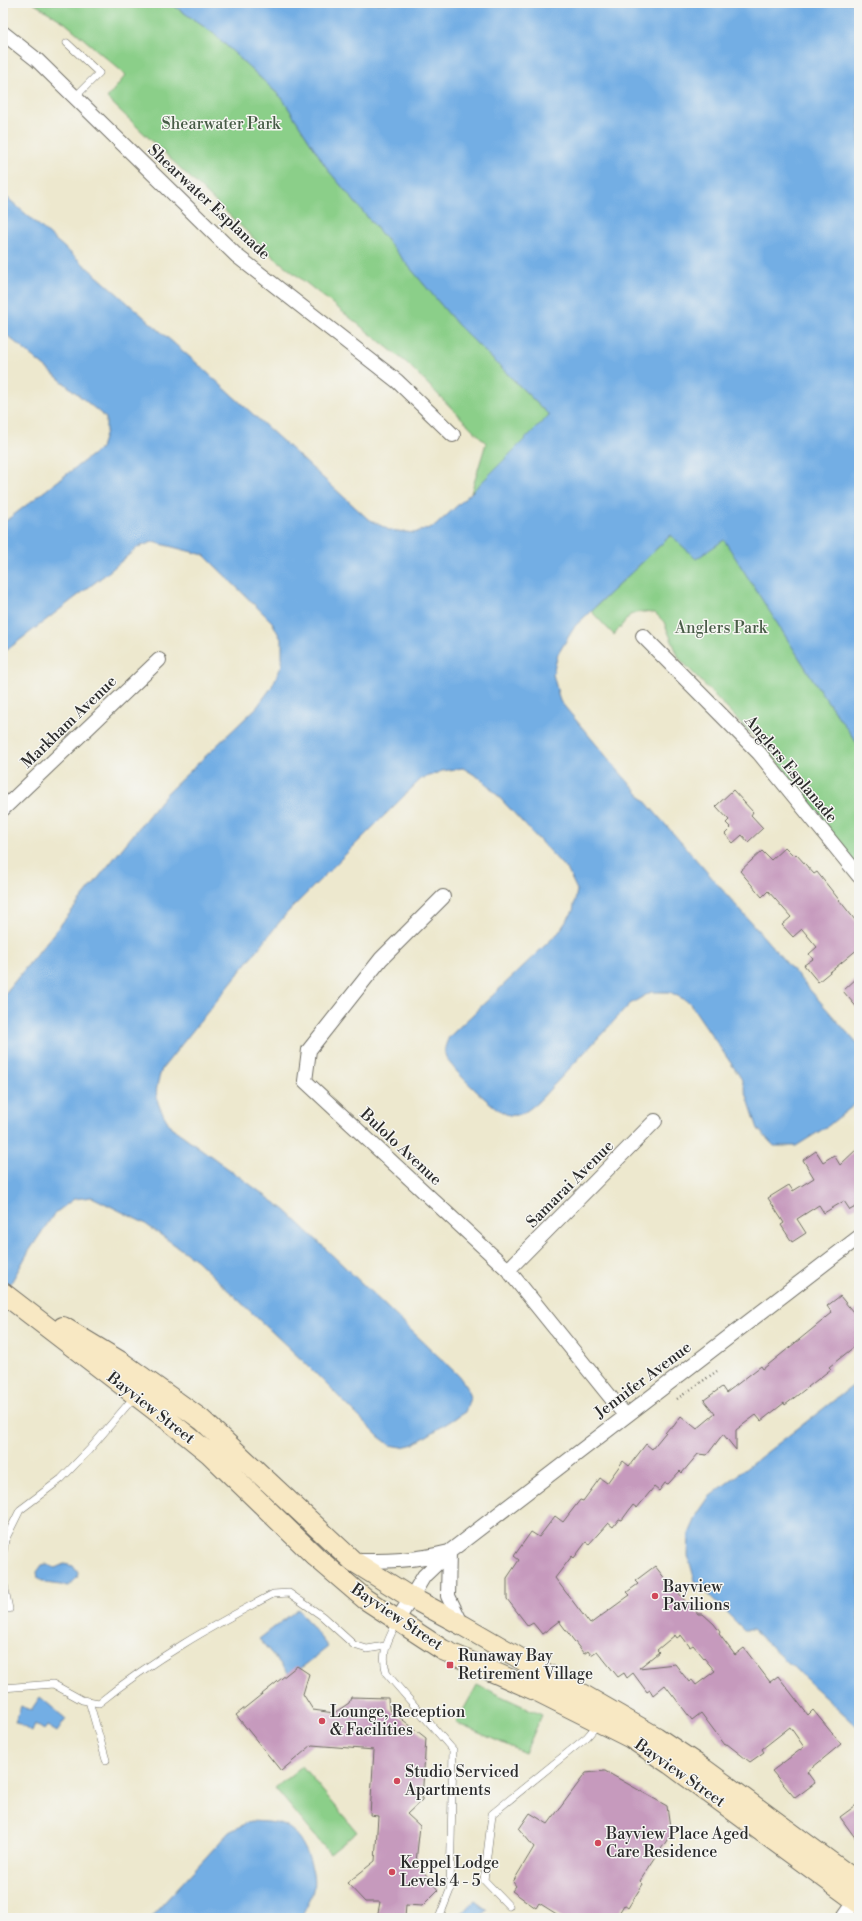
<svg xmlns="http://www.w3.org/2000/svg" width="862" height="1921" font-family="'Libre Bodoni',serif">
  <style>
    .green { fill: #8bcf89; stroke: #5b7d5a }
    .water { fill: #73aee4; stroke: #4f6c88 }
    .building { fill: #c69abd; fill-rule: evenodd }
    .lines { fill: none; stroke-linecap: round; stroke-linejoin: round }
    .lane-casing { stroke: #6f6d64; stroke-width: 8 }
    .street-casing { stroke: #6f6d64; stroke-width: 16 }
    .secondary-casing { stroke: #6f6d64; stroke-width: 22 }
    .path { stroke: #6f6d64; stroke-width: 2.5; stroke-dasharray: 1 3; stroke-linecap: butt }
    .lane { stroke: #fff; stroke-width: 7 }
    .street { stroke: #fff; stroke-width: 14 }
    .secondary { stroke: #f8e8c3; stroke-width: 20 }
    .poi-dot { fill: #d1495b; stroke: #f6f6f2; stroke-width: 1.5 }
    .labels { text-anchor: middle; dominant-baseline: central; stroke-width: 3; stroke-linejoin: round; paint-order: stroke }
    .park-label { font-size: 16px; fill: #485c47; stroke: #f6f6f2 }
    .street-label { font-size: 16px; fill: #2b2b2b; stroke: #f6f6f2 }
    .poi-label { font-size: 16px; fill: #2b2b2b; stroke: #f6f6f2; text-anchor: start }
  </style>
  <rect width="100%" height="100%" fill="#f6f6f2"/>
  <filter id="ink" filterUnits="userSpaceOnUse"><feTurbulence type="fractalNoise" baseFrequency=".025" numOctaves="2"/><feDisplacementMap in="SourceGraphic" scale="8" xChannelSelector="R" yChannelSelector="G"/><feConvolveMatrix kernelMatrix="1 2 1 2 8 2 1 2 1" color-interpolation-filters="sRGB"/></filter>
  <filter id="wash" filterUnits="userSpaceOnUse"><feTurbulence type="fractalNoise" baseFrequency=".012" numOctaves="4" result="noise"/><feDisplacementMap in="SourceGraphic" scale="16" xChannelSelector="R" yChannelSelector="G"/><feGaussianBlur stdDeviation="0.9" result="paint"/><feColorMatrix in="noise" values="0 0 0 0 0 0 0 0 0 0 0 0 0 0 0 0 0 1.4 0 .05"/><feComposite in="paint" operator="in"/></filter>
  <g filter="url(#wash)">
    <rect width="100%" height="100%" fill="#ede8ce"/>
    <!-- green -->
    <path class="green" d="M33,3H170L213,33L282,98L328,170L458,325L549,415L471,493L486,443L407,363L271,255L107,98L126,75L64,22Z
      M671,535L724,539L821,692L859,746V869L777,761L679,658L664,622L655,613L639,612L630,615L614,635L591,611Z
      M477,1685L542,1715L525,1753L456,1723Z
      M302,1766L357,1832L330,1854L275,1788Z"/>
    <!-- water -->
    <path class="water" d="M170,3H859V746L821,692L724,540L696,559L671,535L575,626L558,654L553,674L560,701L616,768L859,1046V1101L828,1126L796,1146H774L758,1129L741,1078L689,1002L670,992H651L630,1004L537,1103C528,1110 521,1117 509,1115C497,1113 451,1069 446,1057C443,1049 446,1044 449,1037L559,932L573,911L577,890L568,871L483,780L463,768L442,771L421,779L286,914L162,1069C152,1096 156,1103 171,1127L285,1210L458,1375L467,1387L470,1398L465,1412L414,1444L402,1447L390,1445L378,1436L306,1364L196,1260L144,1223L92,1197L74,1199L54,1214L29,1251L3,1297V996L166,794L257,707L271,688L282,665V641L272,622L204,555L153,542L138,547L110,571L3,653V523L101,448L106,431V418L3,332V194L200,366L367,518L389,530L414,533L435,526L471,493L549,415L458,325L328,170L282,98L213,33Z
      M859,1381V1728L753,1630H744L695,1581L688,1556L689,1534L698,1513L709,1497Z
      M46,1564L55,1568L64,1564L73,1566L78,1573L77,1578L68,1586L45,1583L38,1578L37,1572L42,1565Z
      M298,1609L328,1647L291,1676L259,1639Z
      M40,1697L66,1719L57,1732L47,1726L44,1730L35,1724L32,1732L15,1722L21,1706L31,1710Z
      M250,1821C263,1822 278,1821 289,1828C304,1838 317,1872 313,1890C311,1899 305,1910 301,1918H150L229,1832Z
      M475,1901L487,1910L478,1918H455Z"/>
    <g id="blocks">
      <!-- building -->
      <path class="building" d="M733,790L753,812L751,815L763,828L748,842L742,835L733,843L725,834L731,828L726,823L729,820L716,806Z
        M785,847L794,856L796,854L814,874L817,872L859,925V948L818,982L804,965L813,959L809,954L817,947L802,929L793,937L782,925L791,917L768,891L762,897L740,871L762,851L771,860Z
        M859,976V1010L843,991Z
        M859,1147V1205L850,1210L844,1201L824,1213L819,1205L797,1219L806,1233L792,1242L781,1225L784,1223L768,1198L789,1185L793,1191L814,1178L803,1160L816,1151L823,1162L834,1155L840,1165Z
        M840,1296L853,1312L859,1308V1343L829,1367L831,1369L785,1405L784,1403L761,1421L756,1415L736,1430V1450L723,1434L707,1455L698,1454L682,1473L680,1471L668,1484L665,1483L659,1491L654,1487L637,1508L633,1505L622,1520L619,1519L613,1527L608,1523L589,1544L586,1542L574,1558L572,1556L555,1578L590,1624L630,1595L627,1592L638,1584L635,1581L655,1566L666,1580L668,1579L688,1605L690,1603L698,1614H703L714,1624L720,1632L719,1634L735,1655L744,1648L770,1682L778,1676L808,1715L813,1710L841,1744L807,1772L815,1783L795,1798L772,1771L804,1747L790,1727L762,1749L764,1752L750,1762L727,1744L725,1745L701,1713L692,1720L665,1685L653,1695L650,1690L647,1692L633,1673L627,1678L624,1673L618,1677L597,1651L591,1655L588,1651L584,1654L559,1621L542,1634L533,1623L528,1626L507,1599V1578L519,1560L514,1556L531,1532L539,1537L555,1516L563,1522L580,1500L583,1501L600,1478L607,1483L623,1461L629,1466L646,1444L652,1449L670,1427H673L681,1416L697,1429L715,1414L704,1400L722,1387L726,1393L761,1366L763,1369L832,1313L827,1306ZM675,1635L677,1638L681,1635L690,1647L693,1645L715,1671L696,1685L692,1680L689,1682L675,1664L639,1668L659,1652L657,1650Z
        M297,1666L309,1674L303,1694L313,1710L334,1713L349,1703L351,1697L388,1698L389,1709L426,1738L422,1800L407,1814L420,1826L416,1862L438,1890L422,1906L406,1905L405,1918H377L380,1902H365L347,1883L375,1861L378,1816L370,1815L374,1750L312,1745L281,1771L236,1715Z
        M605,1771L667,1806L671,1834L640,1881L643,1884L636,1895L628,1908L624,1905L616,1918H563L539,1903L536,1908L512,1891L516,1886L513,1882L534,1847L519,1829L530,1813L548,1824L586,1773Z
        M859,1803V1843L840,1817Z"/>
    </g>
  </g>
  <g filter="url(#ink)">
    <use href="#blocks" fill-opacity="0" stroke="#6f6d64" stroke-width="1"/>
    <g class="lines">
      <defs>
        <path id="lane" d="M67,43L99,73L75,97
          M3,1552L5,1540L20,1510L61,1479L89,1450L135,1396
          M3,1580L9,1609
          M397,1622C388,1640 380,1653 387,1674L453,1750L450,1890L439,1918
          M3,1688L53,1684L82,1700L99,1703C153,1659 212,1626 273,1594L289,1593L322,1616L354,1645L367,1649L385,1646
          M89,1701L106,1760
          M509,1906L484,1880L492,1814L587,1737L598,1724"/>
        <path id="street" d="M3,33L37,60L237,256L397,381L453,435
          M643,636L759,753L859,876
          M3,809L159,660
          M443,897L381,959L309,1050L305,1081L508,1270L625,1415
          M508,1270L655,1121
          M353,1561C390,1561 413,1561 449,1552L448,1596L462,1625
          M397,1621L424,1576L449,1552L859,1237
          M843,1918L855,1901L859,1899"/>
        <path id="secondary" d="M3,1293L168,1420L210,1454L316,1557L365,1599L443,1650L537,1691L631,1738L670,1764L859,1903
          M63,1327L121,1362L202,1420L353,1561L410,1597L462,1625L656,1737L704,1769L859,1883"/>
      </defs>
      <!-- lane casing -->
      <use href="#lane" class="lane-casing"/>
      <!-- street casing -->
      <use href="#street" class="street-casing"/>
      <!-- secondary casing -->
      <use href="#secondary" class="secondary-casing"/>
      <!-- path -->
      <path class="path" d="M677,1399L717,1371"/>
      <!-- lane -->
      <use href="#lane" class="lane"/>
      <!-- street -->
      <use href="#street" class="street"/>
      <!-- secondary -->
      <use href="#secondary" class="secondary"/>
    </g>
  </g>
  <!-- markers -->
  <g class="poi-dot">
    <circle cx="655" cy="1596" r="4"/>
    <rect x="446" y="1661" width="8" height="8" rx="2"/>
    <circle cx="322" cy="1721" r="4"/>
    <circle cx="397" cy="1781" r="4"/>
    <circle cx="598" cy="1843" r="4"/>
    <circle cx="392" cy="1872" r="4"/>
  </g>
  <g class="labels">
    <!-- park labels -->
    <g class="park-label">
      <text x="221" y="124">Shearwater Park</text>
      <text x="721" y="628">Anglers Park</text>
    </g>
    <!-- street labels -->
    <g class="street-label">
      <text transform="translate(209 202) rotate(43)">Shearwater Esplanade</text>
      <text transform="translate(69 722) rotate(-44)">Markham Avenue</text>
      <text transform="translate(791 769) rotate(50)">Anglers Esplanade</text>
      <text transform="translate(401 1147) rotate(43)">Bulolo Avenue</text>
      <text transform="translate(570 1184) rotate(-45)">Samarai Avenue</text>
      <text transform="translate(643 1380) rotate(-37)">Jennifer Avenue</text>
      <text transform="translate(151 1408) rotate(38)">Bayview Street</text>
      <text transform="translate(397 1617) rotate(34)">Bayview Street</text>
      <text transform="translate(680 1773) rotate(35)">Bayview Street</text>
    </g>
    <!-- poi labels -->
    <g class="poi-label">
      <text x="663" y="1587">Bayview<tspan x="663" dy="18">Pavilions</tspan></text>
      <text x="458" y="1656">Runaway Bay<tspan x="458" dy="18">Retirement Village</tspan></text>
      <text x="330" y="1712">Lounge, Reception<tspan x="330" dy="18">&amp; Facilities</tspan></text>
      <text x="405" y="1772">Studio Serviced<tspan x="405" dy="18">Apartments</tspan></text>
      <text x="606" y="1834">Bayview Place Aged<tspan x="606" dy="18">Care Residence</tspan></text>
      <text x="400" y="1863">Keppel Lodge<tspan x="400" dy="18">Levels 4 - 5</tspan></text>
    </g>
  </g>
  <!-- margin -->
  <rect width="862" height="1921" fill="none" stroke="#f6f6f2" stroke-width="16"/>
</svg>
